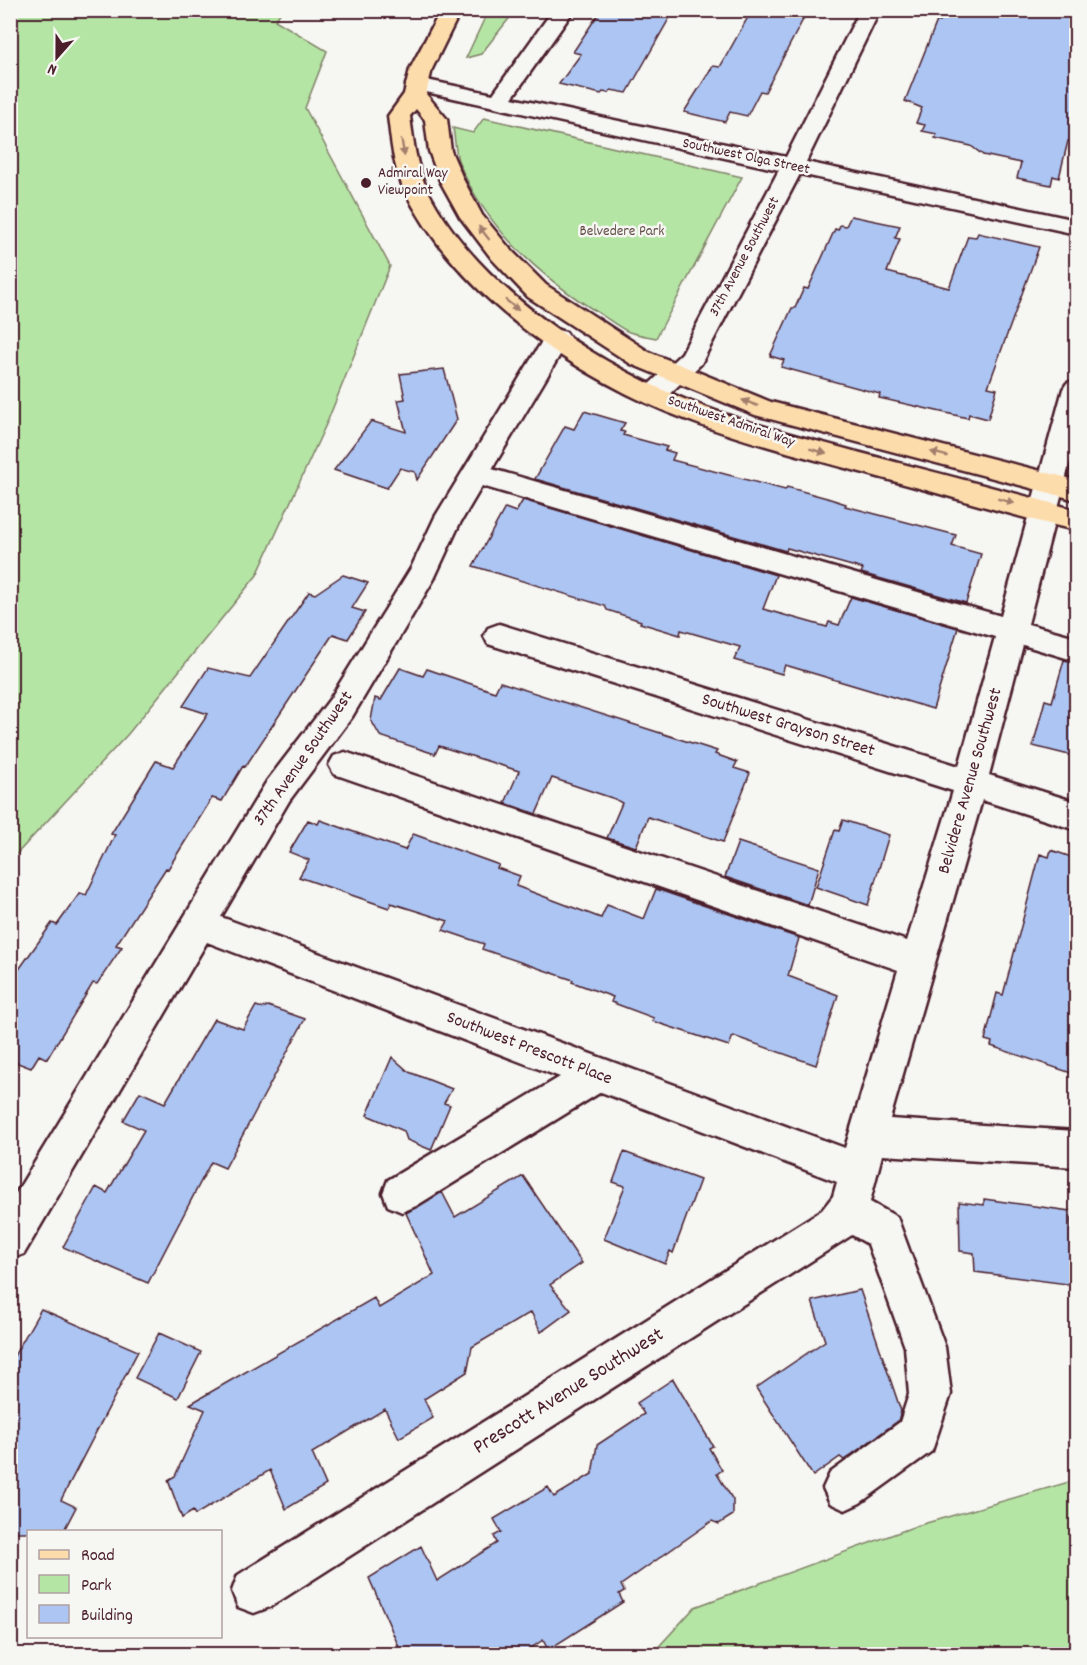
<svg xmlns="http://www.w3.org/2000/svg" width="1087" height="1665" font-family="Dekko,sans-serif">
  <style>
    .green { fill: #b5e5a5; stroke: #808268; stroke-width: 1.5 }
    .building { fill: #acc5f3; stroke: #4a1f2b; stroke-width: 1.5 }
    .lines { fill: none; stroke-linecap: round; stroke-linejoin: round }
    .minor-casing { stroke: #4a1f2b; stroke-width: 5 }
    .major-casing { stroke: #4a1f2b; stroke-width: 5 }
    .minor { fill: #f6f6f2; fill-rule: evenodd }
    .major { fill: #fddcac; fill-rule: evenodd }
    .oneway { fill: #a47e6c }
    .poi-dot { fill: #4a1f2b; stroke: #f6f6f2; stroke-width: 2 }
    .labels { text-anchor: middle; dominant-baseline: central; stroke-width: 5; stroke-linejoin: round; paint-order: stroke }
    .far-street-label { font-size: 15px; fill: #4a1f2b; stroke: #f6f6f2 }
    .far-poi-label { font-size: 15px; fill: #4a1f2b; stroke: #f6f6f2; text-anchor: start }
    .far-park-label { font-size: 15px; fill: #65504a; stroke: #f6f6f2 }
    .street-label { font-size: 18px; fill: #4a1f2b; stroke: #f6f6f2 }
    .near-street-label { font-size: 21px; fill: #4a1f2b; stroke: #f6f6f2 }
  </style>
  <rect width="100%" height="100%" fill="#f6f6f2"/>
  <filter id="ink" filterUnits="userSpaceOnUse"><feTurbulence type="fractalNoise" baseFrequency=".0167" numOctaves="2"/><feDisplacementMap in="SourceGraphic" scale="12" xChannelSelector="R" yChannelSelector="G"/><feConvolveMatrix kernelMatrix="1 2 1 2 8 2 1 2 1" color-interpolation-filters="sRGB"/></filter>
  <g filter="url(#ink)">
    <!-- green -->
    <path class="green" d="M11,10L282,11L275,20L327,51L305,108L390,266L328,420L257,575L128,734L11,860Z
      M488,11H515L481,54L466,58Z
      M484,118L742,177L656,338C647,336 638,335 629,332C620,328 611,321 602,315C542,279 484,227 458,160C455,150 455,138 453,128L473,133Z
      M1076,1480V1654H652L695,1607L916,1526Z"/>
    <!-- building -->
    <path class="building" d="M601,10H674L627,93L611,90L608,93L603,92L601,94L559,84L581,54L573,52Z
      M752,10H808L765,92L760,91L747,116L730,112L725,122L684,112L713,66L720,67Z
      M944,10H1055L1077,15V120L1070,140L1068,141L1059,178L1053,176L1051,185L1017,178L1021,163L983,155L971,146L935,138L937,134L922,131L925,125L916,123L922,108L905,101L937,21L940,22Z
      M851,216L900,226L895,238L900,239L887,272L949,288L968,236L976,237L978,233L1039,247L988,387L997,389L988,419L969,414L968,418L879,398L880,394L781,367L784,360L770,356L792,308H795L804,288L808,289L835,229L838,230L840,225L846,226Z
      M444,369L457,419L417,480L415,472L400,468L387,488L334,470L371,421L406,432L398,400L405,399L400,374Z
      M584,411L625,423L620,431L625,432L623,435L667,447L665,450L675,453L672,460L785,490L787,487L827,498L846,504L845,506L956,535L952,546L981,554L966,603L861,573L863,569L787,548L786,551L535,479L565,426L574,429Z
      M523,500L776,575L763,609L827,627L829,622L839,625L851,597L958,628L933,709L785,665L782,674L734,660L740,647L681,630L680,635L640,623L641,621L607,610L605,606L473,566L505,508L516,512Z
      M343,575L368,583L352,608L365,612L348,639L333,634L245,767L243,766L222,801L212,798L168,869L166,868L116,945L122,947L97,984L93,983L47,1059L39,1055L31,1068L10,1060V982L52,923L57,925L80,893L86,895L115,835L111,834L156,761L173,767L208,714L183,706L208,668L250,678L309,592L315,594Z
      M1064,660L1077,663V757L1033,746L1045,700L1052,702Z
      M400,668L423,676L427,669L495,692L500,682L717,751L715,754L737,762L734,768L750,773L723,842L648,817L636,847L607,838L622,803L615,799L552,778L536,814L505,803L519,771L439,746L435,754L380,736L371,720L375,698L381,700Z
      M308,820L318,824L320,820L405,850L413,834L499,865L497,868L520,876L516,886L601,918L607,905L644,919L656,889L799,938L788,976L838,995L816,1065L733,1036L729,1046L652,1021L654,1018L611,1002L613,997L572,982L573,980L482,949L484,944L443,930L448,921L391,903L389,908L299,877L309,860L289,852Z
      M843,820L889,835L868,905L816,887L835,830L839,831Z
      M738,842L819,868L808,905L725,877Z
      M1051,850L1077,859V1075L991,1046L992,1042L985,1040L997,993L1003,995L1040,854L1049,857Z
      M256,1006L262,1008L268,1006L305,1019L225,1168L211,1162L148,1283L63,1247L96,1187L107,1193L144,1130L123,1121L140,1092L165,1103L214,1019L243,1029Z
      M392,1057L409,1072L452,1089L444,1103L450,1105L431,1150L407,1140L404,1131L367,1115Z
      M624,1152L700,1180L673,1253L670,1251L665,1264L604,1239L625,1186L613,1182Z
      M523,1176L582,1263L550,1285L571,1310L541,1332L531,1312L472,1347L467,1372L424,1399L433,1418L399,1438L385,1409L312,1453L326,1485L286,1509L270,1470L195,1515L193,1511L182,1518L168,1480L175,1476L205,1410L190,1404L374,1298L379,1308L434,1275L406,1213L442,1192L455,1217Z
      M984,1199L1070,1211L1075,1285L975,1272L974,1253L960,1251L959,1202L984,1205Z
      M860,1290L901,1411L898,1421L844,1460L840,1457L813,1476L756,1388L825,1341L812,1301Z
      M41,1309L138,1351L61,1500L76,1507L63,1532H10V1363Z
      M159,1333L201,1352L178,1398L135,1378Z
      M673,1379L713,1446L709,1448L722,1470L717,1474L733,1500V1515L719,1524L712,1521L621,1585L624,1591L619,1594L623,1602L548,1650L543,1640L522,1654H402L369,1578L421,1546L437,1581L497,1543L494,1536L501,1532L494,1519L548,1487L554,1497L592,1474L597,1445L644,1414L637,1403Z"/>
    <g class="lines">
      <defs>
        <path id="minor" d="M553,10H574L512,98L786,157L860,10H880L806,162L1076,220V234L800,174L701,364L662,401L653,404L644,401L640,395L644,389L682,353L779,170L417,90L409,89L406,84L409,79L417,78L493,94Z
          M557,330L566,332L570,338L492,469L1001,616L1063,389L1067,383L1076,380V438L1028,624L1076,637V661L1023,645L989,775L1076,802V830L982,800L890,1119L1076,1131V1167L882,1155L870,1202L897,1217L945,1347L951,1394L932,1451L860,1503L845,1510L830,1503L823,1488L830,1473L900,1422L909,1394L905,1347L868,1244L852,1235L270,1607L254,1613L238,1607L232,1591L238,1575L822,1210L833,1196L837,1182L601,1092L416,1206L402,1212L388,1206L383,1193L388,1180L560,1077L207,942L24,1254L10,1259V1203L267,781L330,699L411,568L435,517L544,338L548,332ZM482,486L995,637L959,766L499,624L488,628L484,636L488,644L953,791L907,941L345,752L334,756L329,765L334,774L898,970L845,1148L221,917L289,801L352,717L434,579L459,525Z"/>
        <path id="major" d="M441,10H461L432,69L426,94L447,119L451,151L464,181L482,215L510,249L546,285L649,352L771,402L1076,480V500L755,415L631,364L528,297L492,259L460,217L440,181L429,151L425,120L416,109L410,116C413,140 416,165 426,187C473,283 588,359 684,399C740,422 799,436 857,452C930,471 1004,490 1076,510V530C1015,517 954,497 893,481C817,460 740,442 667,412C565,370 451,288 403,187C393,165 391,140 388,116L404,94L410,69Z"/>
      </defs>
      <!-- minor casing -->
      <use href="#minor" class="minor-casing"/>
      <!-- major casing -->
      <use href="#major" class="major-casing"/>
      <!-- minor -->
      <use href="#minor" class="minor"/>
      <!-- major -->
      <use href="#major" class="major"/>
    </g>
    <!-- one-way arrows -->
    <defs><path id="oneway-solid" d="M-6-.8H1V-3.2L6.5 0L1 3.2V.8H-6Z" transform="scale(1.5)"/></defs>
    <g class="oneway">
      <use href="#oneway-solid" transform="translate(403 148) rotate(80)"/>
      <use href="#oneway-solid" transform="translate(484 233) rotate(-128)"/>
      <use href="#oneway-solid" transform="translate(512 305) rotate(39)"/>
      <use href="#oneway-solid" transform="translate(750 403) rotate(-159)"/>
      <use href="#oneway-solid" transform="translate(818 451) rotate(15)"/>
      <use href="#oneway-solid" transform="translate(939 454) rotate(-165)"/>
      <use href="#oneway-solid" transform="translate(1006 501) rotate(15)"/>
    </g>
  </g>
  <!-- markers -->
  <circle class="poi-dot" cx="366" cy="183" r="6"/>
  <g class="labels">
    <!-- far-street labels -->
    <g class="far-street-label">
      <text transform="translate(746 157) rotate(12)">Southwest Olga Street</text>
      <text transform="translate(745 257) rotate(-62)">37th Avenue Southwest</text>
      <text transform="translate(731 422) rotate(19)">Southwest Admiral Way</text>
    </g>
    <!-- far-poi labels -->
    <g class="far-poi-label">
      <text x="378" y="174">Admiral Way<tspan x="378" dy="17">Viewpoint</tspan></text>
    </g>
    <!-- far-park labels -->
    <g class="far-park-label">
      <text x="622" y="232">Belvedere Park</text>
    </g>
    <!-- street labels -->
    <g class="street-label">
      <text transform="translate(788 726) rotate(17)">Southwest Grayson Street</text>
      <text transform="translate(304 759) rotate(-55)">37th Avenue Southwest</text>
      <text transform="translate(971 781) rotate(-74)">Belvidere Avenue Southwest</text>
      <text transform="translate(529 1049) rotate(21)">Southwest Prescott Place</text>
    </g>
    <!-- near-street labels -->
    <g class="near-street-label">
      <text transform="translate(569 1392) rotate(-32)">Prescott Avenue Southwest</text>
    </g>
  </g>
  <!-- margin -->
  <rect width="1087" height="1665" fill="none" stroke="#f6f6f2" stroke-width="36"/>
  <rect x="18" y="18" width="1051" height="1629" fill="none" stroke="#4a1f2b" stroke-width="2" filter="url(#ink)"/>
  <!-- legend -->
  <rect x="27" y="1530" width="195" height="108" fill="#f6f6f2" stroke="#b1a0a2" stroke-width="1.5"/>
  <rect x="39" y="1550" width="30" height="9" fill="#fddcac" stroke="#b1a0a2" stroke-width="1.5"/>
  <text x="81" y="1560" font-size="18" fill="#4a1f2b">Road</text>
  <rect x="39" y="1575" width="30" height="18" fill="#b5e5a5" stroke="#b1a0a2" stroke-width="1.5"/>
  <text x="81" y="1590" font-size="18" fill="#4a1f2b">Park</text>
  <rect x="39" y="1605" width="30" height="18" fill="#acc5f3" stroke="#b1a0a2" stroke-width="1.5"/>
  <text x="81" y="1620" font-size="18" fill="#4a1f2b">Building</text>
  <!-- north arrow -->
  <g transform="translate(57 57) rotate(201)" stroke="#f6f6f2" stroke-width="4.5" paint-order="stroke">
  <path d="M0-4.5L10 22L0 15L-10 22Z" fill="#4a1f2b"/>
  <text y="-9" font-size="16" font-weight="bold" text-anchor="middle" fill="#4a1f2b">N</text>
  </g>
</svg>
